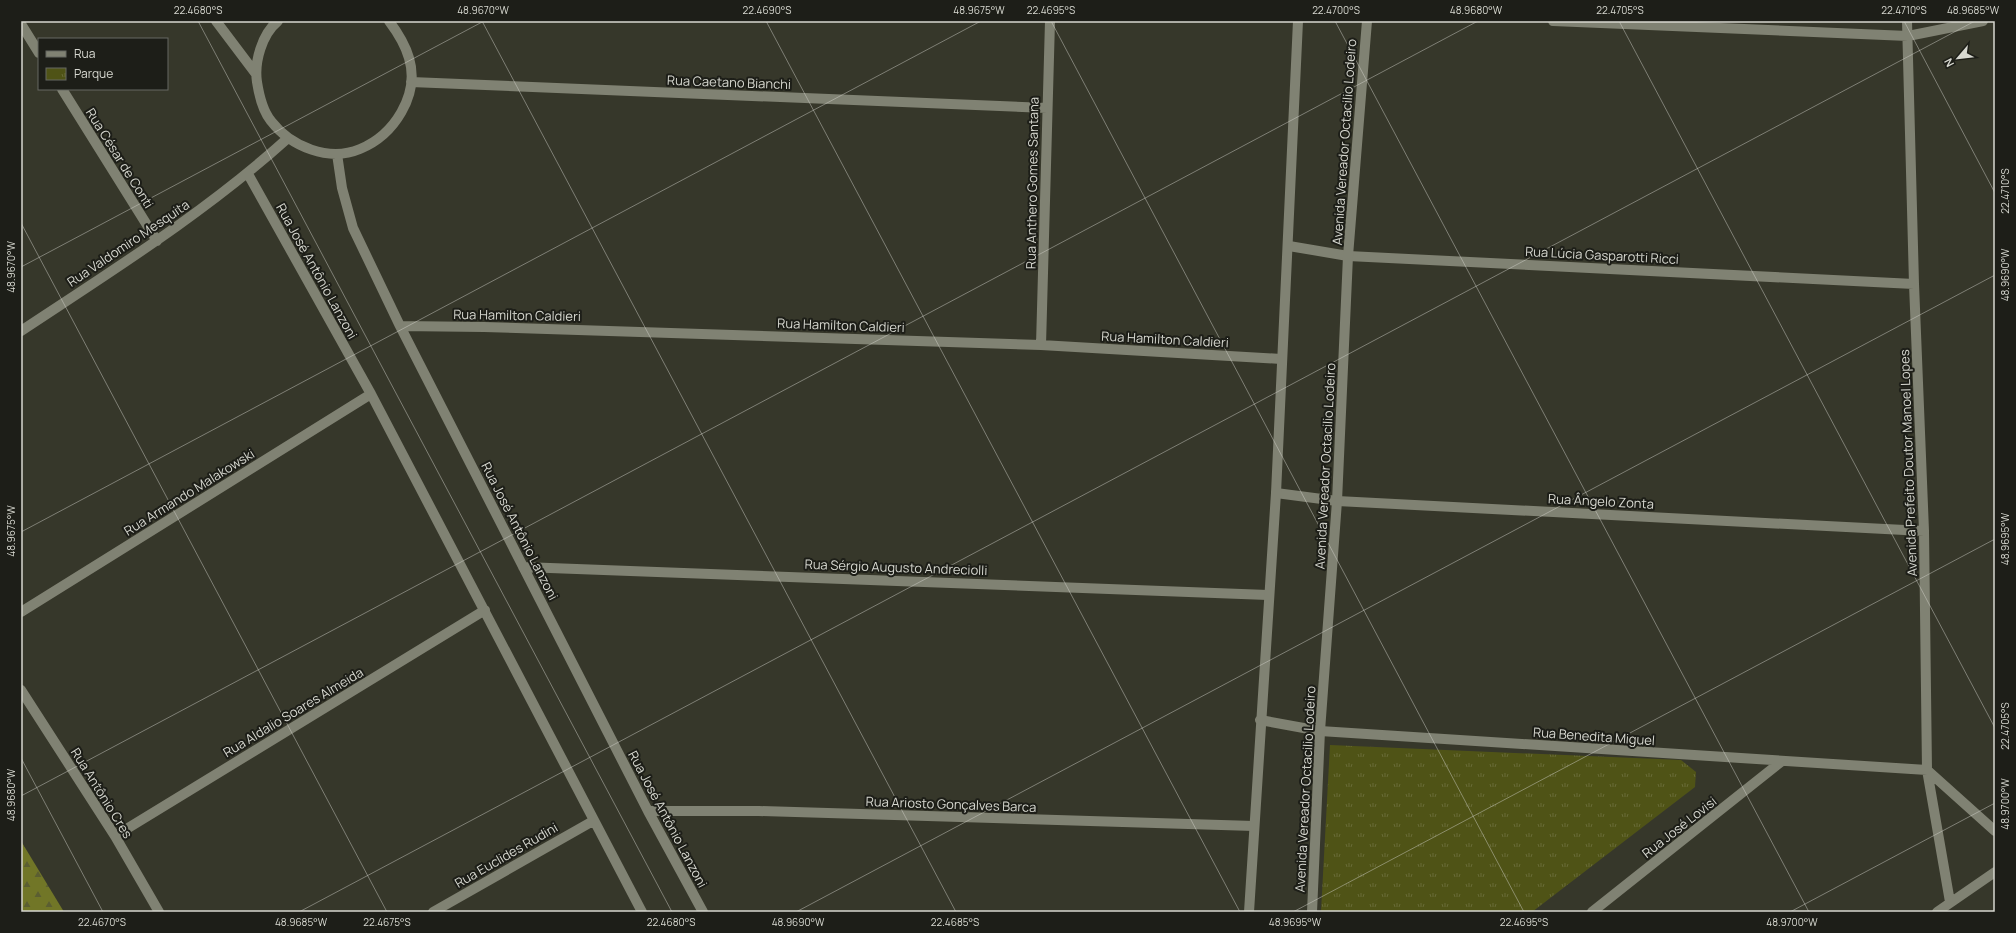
<svg xmlns="http://www.w3.org/2000/svg" width="2016" height="933" font-family="Manrope,sans-serif">
  <style>
    .forest { fill: url(#forest-firs) }
    .park { fill: url(#park-tufts) }
    .lines { fill: none; stroke-linecap: round; stroke-linejoin: round }
    .minor { stroke: #808273; stroke-width: 10 }
    .tertiary { stroke: #808273; stroke-width: 10 }
    .ticks { fill: none; stroke: #d7d8d0; stroke-width: 1; stroke-opacity: 0.45 }
    .labels { text-anchor: middle; dominant-baseline: central; stroke-width: 4; stroke-linejoin: round; paint-order: stroke }
    .street-label { font-size: 13px; fill: #d7d8d0; stroke: #1d1e18 }
    .neatline { fill: none; stroke: #d7d8d0; stroke-width: 1.5 }
    .ticks-label { font-size: 10px; text-anchor: middle; fill: #d7d8d0 }
  </style>
  <defs>
    <pattern id="forest-firs" width="22" height="20" patternUnits="userSpaceOnUse"><rect width="22" height="20" fill="#717627"/><path d="M5 1l3.5 6h-7zM16 11l3.5 6h-7z" fill="#5b5e31"/></pattern>
    <pattern id="park-tufts" width="24" height="20" patternUnits="userSpaceOnUse"><rect width="24" height="20" fill="#4f5316"/><path d="M3 7l-1-3M5 7V3M7 7l1-3M15 17l-1-3M17 17v-4M19 17l1-3" fill="none" stroke="#686b37"/></pattern>
  </defs>
  <rect width="100%" height="100%" fill="#36372a"/>
  <!-- forest -->
  <path class="forest" d="M21,841L64,912H21Z"/>
  <!-- park -->
  <path class="park" d="M1330,745L1681,760L1696,772L1695,787L1532,912H1321Z"/>
  <g class="lines">
    <!-- minor -->
    <path class="minor" d="M216,21L256,74
      M278,21C262,34 254,62 257,82C259,95 262,110 271,121C291,147 329,162 360,149C394,135 420,95 409,58C405,44 398,33 389,21
      M1553,21L1908,36L1983,21
      M1907,21L1914,284L1924,531L1927,770L1950,902
      M21,24L39,53
      M411,82L1047,108
      M62,89L157,241
      M337,154L342,188L353,228L400,326L648,811L703,912
      M248,174L371,394L642,912
      M1289,246L1348,256L1914,284
      M400,326L484,327L1041,345L1281,359
      M21,331C113,270 206,212 288,138
      M1041,345L1050,21
      M1276,493L1337,501L1924,531
      M523,567L1268,595
      M21,612L371,394
      M21,690L115,836L159,912
      M1260,720L1320,731L1927,770L1995,831
      M648,811H759L1254,826
      M115,836L485,610
      M433,912L593,821
      M1592,912L1782,761
      M1937,912L1995,872"/>
    <!-- tertiary -->
    <path class="tertiary" d="M1249,912L1276,493L1298,21
      M1312,912L1320,731L1337,501L1348,256L1367,21"/>
  </g>
  <!-- ticks -->
  <path class="ticks" d="M198,21L672,912M482,21L956,912M766,21L1240,912M1051,21L1524,912M1335,21L1809,912M1619,21L1995,728M1904,21L1995,193M21,223L387,912M21,267L484,21M21,532L981,21M21,758L103,912M21,796L1478,21M299,912L1975,21M796,912L1995,275M1293,912L1995,539M1790,912L1995,803"/>
  <g class="labels">
    <!-- street labels -->
    <g class="street-label">
      <text transform="translate(729 82) rotate(2)">Rua Caetano Bianchi</text>
      <text transform="translate(1344 142) rotate(-86)">Avenida Vereador Octacilio Lodeiro</text>
      <text transform="translate(120 158) rotate(58)">Rua César de Conti</text>
      <text transform="translate(1032 183) rotate(-89)">Rua Anthero Gomes Santana</text>
      <text transform="translate(128 243) rotate(-34)">Rua Valdomiro Mesquita</text>
      <text transform="translate(1602 255) rotate(3)">Rua Lúcia Gasparotti Ricci</text>
      <text transform="translate(317 271) rotate(61)">Rua José Antônio Lanzoni</text>
      <text transform="translate(517 315) rotate(1)">Rua Hamilton Caldieri</text>
      <text transform="translate(841 325) rotate(2)">Rua Hamilton Caldieri</text>
      <text transform="translate(1165 339) rotate(3)">Rua Hamilton Caldieri</text>
      <text transform="translate(1908 463) rotate(-92)">Avenida Prefeito Doutor Manoel Lopes</text>
      <text transform="translate(1325 466) rotate(-87)">Avenida Vereador Octacilio Lodeiro</text>
      <text transform="translate(189 492) rotate(-32)">Rua Armando Malakowski</text>
      <text transform="translate(1601 501) rotate(3)">Rua Ângelo Zonta</text>
      <text transform="translate(520 531) rotate(63)">Rua José Antônio Lanzoni</text>
      <text transform="translate(896 567) rotate(2)">Rua Sérgio Augusto Andreciolli</text>
      <text transform="translate(293 712) rotate(-31)">Rua Aldalio Soares Almeida</text>
      <text transform="translate(1594 736) rotate(4)">Rua Benedita Miguel</text>
      <text transform="translate(1305 789) rotate(-87)">Avenida Vereador Octacilio Lodeiro</text>
      <text transform="translate(102 793) rotate(58)">Rua Antônio Cres</text>
      <text transform="translate(951 804) rotate(2)">Rua Ariosto Gonçalves Barca</text>
      <text transform="translate(668 819) rotate(62)">Rua José Antônio Lanzoni</text>
      <text transform="translate(1679 827) rotate(-38)">Rua José Lovisi</text>
      <text transform="translate(506 855) rotate(-30)">Rua Euclides Rudini</text>
    </g>
  </g>
  <!-- border -->
  <rect width="2016" height="933" fill="none" stroke="#1d1e18" stroke-width="44"/>
  <!-- legend -->
  <rect x="38" y="38" width="130" height="52" fill="#1d1e18" stroke="#676862"/>
  <rect x="46" y="51" width="20" height="6" fill="#808273" stroke="#676862"/>
  <text x="74" y="58" font-size="12" fill="#d7d8d0">Rua</text>
  <rect x="46" y="68" width="20" height="12" fill="url(#park-tufts)" stroke="#676862"/>
  <text x="74" y="78" font-size="12" fill="#d7d8d0">Parque</text>
  <!-- north arrow -->
  <g transform="translate(1958 58) rotate(242)" stroke="#1d1e18" stroke-width="3" paint-order="stroke">
  <path d="M0-3L7 15L0 10L-7 15Z" fill="#d7d8d0"/>
  <text y="-6" font-size="11" font-weight="bold" text-anchor="middle" fill="#d7d8d0">N</text>
  </g>
  <rect x="22" y="22" width="1972" height="889" class="neatline"/>
  <g class="ticks-label">
    <text x="198" y="14">22.4680°S</text>
    <text x="483" y="14">48.9670°W</text>
    <text x="767" y="14">22.4690°S</text>
    <text x="979" y="14">48.9675°W</text>
    <text x="1051" y="14">22.4695°S</text>
    <text x="1336" y="14">22.4700°S</text>
    <text x="1476" y="14">48.9680°W</text>
    <text x="1620" y="14">22.4705°S</text>
    <text x="1904" y="14">22.4710°S</text>
    <text x="1973" y="14">48.9685°W</text>
    <text transform="translate(2005 191) rotate(-90)" y="4">22.4710°S</text>
    <text transform="translate(11 267) rotate(-90)" y="4">48.9670°W</text>
    <text transform="translate(2005 275) rotate(-90)" y="4">48.9690°W</text>
    <text transform="translate(11 531) rotate(-90)" y="4">48.9675°W</text>
    <text transform="translate(2005 539) rotate(-90)" y="4">48.9695°W</text>
    <text transform="translate(2005 726) rotate(-90)" y="4">22.4705°S</text>
    <text transform="translate(11 795) rotate(-90)" y="4">48.9680°W</text>
    <text transform="translate(2005 804) rotate(-90)" y="4">48.9700°W</text>
    <text x="102" y="926">22.4670°S</text>
    <text x="301" y="926">48.9685°W</text>
    <text x="387" y="926">22.4675°S</text>
    <text x="671" y="926">22.4680°S</text>
    <text x="798" y="926">48.9690°W</text>
    <text x="955" y="926">22.4685°S</text>
    <text x="1295" y="926">48.9695°W</text>
    <text x="1524" y="926">22.4695°S</text>
    <text x="1792" y="926">48.9700°W</text>
  </g>
</svg>
